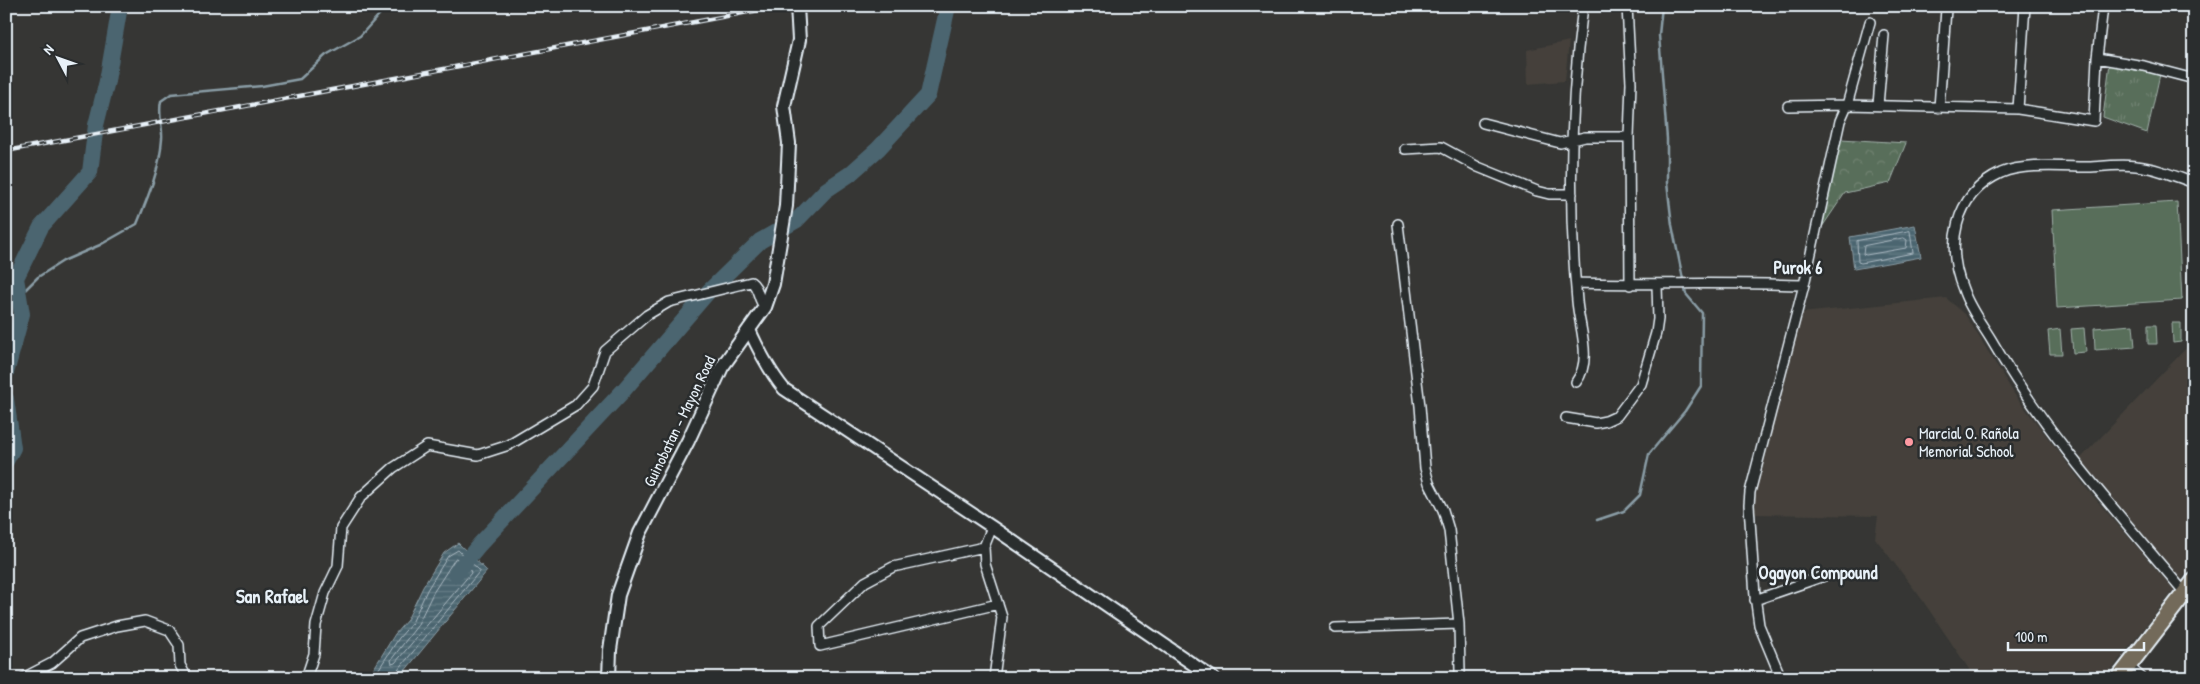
<svg xmlns="http://www.w3.org/2000/svg" width="2200" height="684" font-family="'Patrick Hand',sans-serif">
  <style>
    .built { fill: #44413b }
    .grass { fill: url(#grass-tufts); stroke: #a0b0a9 }
    .forest { fill: url(#forest-crowns); stroke: #a0b0a9 }
    .park { fill: #596e5a; stroke: #a0b0a9 }
    .water { fill: url(#water-rules); stroke: #8a9da6 }
    .lines { fill: none; stroke-linecap: round; stroke-linejoin: round }
    .shore { stroke: #aab9c2; stroke-width: 1 }
    .stream { stroke: #8a9da6; stroke-width: 2.5 }
    .river { stroke: #4c6570; stroke-width: 16 }
    .minor-casing { stroke: #e8f1f8; stroke-width: 12 }
    .tertiary-casing { stroke: #e8f1f8; stroke-width: 15 }
    .secondary-casing { stroke: #e8f1f8; stroke-width: 16 }
    .trunk-casing { stroke: #e8f1f8; stroke-width: 19 }
    .minor { stroke: #2a2d2e; stroke-width: 9 }
    .tertiary { stroke: #2a2d2e; stroke-width: 11 }
    .secondary { stroke: #2a2d2e; stroke-width: 12 }
    .trunk { stroke: #736b5a; stroke-width: 15 }
    .rail-casing { stroke: #e8f1f8; stroke-width: 4.5 }
    .rail { stroke: #2a2d2e; stroke-width: 2.5; stroke-dasharray: 8; stroke-linecap: butt }
    .poi-dot { fill: #ff9aa2; stroke: #2a2d2e; stroke-width: 2 }
    .labels { text-anchor: middle; dominant-baseline: central; stroke-width: 5; stroke-linejoin: round; paint-order: stroke }
    .street-label { font-size: 16px; fill: #e8f1f8; stroke: #2a2d2e }
    .poi-label { font-size: 16px; fill: #e8f1f8; stroke: #2a2d2e; text-anchor: start }
    .neighbourhood-label { font-size: 18px; font-weight: bold; fill: #e8f1f8; stroke: #2a2d2e }
    .quarter-label { font-size: 19px; font-weight: bold; fill: #e8f1f8; stroke: #2a2d2e }
  </style>
  <defs>
    <pattern id="grass-tufts" width="24" height="20" patternUnits="userSpaceOnUse" patternTransform="scale(1.25)"><rect width="24" height="20" fill="#596e5a"/><path d="M3 7l-1-3M5 7V3M7 7l1-3M15 17l-1-3M17 17v-4M19 17l1-3" fill="none" stroke="#718372"/></pattern>
    <pattern id="forest-crowns" width="20" height="18" patternUnits="userSpaceOnUse" patternTransform="scale(1.25)"><rect width="20" height="18" fill="#596e5a"/><path d="M2 6a3 3 0 1 1 6 0M12 15a3 3 0 1 1 6 0" fill="none" stroke="#718372"/></pattern>
    <pattern id="water-rules" width="6" height="5" patternUnits="userSpaceOnUse" patternTransform="scale(1.25)"><rect width="6" height="5" fill="#4c6570"/><path d="M0 2.5h6" fill="none" stroke="#667c85"/></pattern>
  </defs>
  <rect width="100%" height="100%" fill="#363634"/>
  <filter id="ink" filterUnits="userSpaceOnUse"><feTurbulence type="fractalNoise" baseFrequency=".02" numOctaves="2"/><feDisplacementMap in="SourceGraphic" scale="10" xChannelSelector="R" yChannelSelector="G"/><feConvolveMatrix kernelMatrix="1 2 1 2 8 2 1 2 1" color-interpolation-filters="sRGB"/></filter>
  <g filter="url(#ink)">
    <!-- built -->
    <path class="built" d="M1569,41L1565,81L1528,84L1527,50Z
      M1946,298L1965,314L2015,395L2087,489L2174,590L2105,678H1975L1921,598L1875,538L1878,516L1753,514V496L1801,313Z
      M2194,340V565L2181,580L2080,459Z"/>
    <!-- grass -->
    <path class="grass" d="M2110,63L2160,74L2147,133L2103,117Z"/>
    <!-- forest -->
    <path class="forest" d="M1841,139L1906,143L1890,183L1845,193L1822,227Z"/>
    <!-- park -->
    <path class="park" d="M2177,202L2182,300L2057,308L2052,210Z
      M2172,323H2181V342L2173,343Z
      M2133,325L2135,347L2095,350L2094,328Z
      M2148,325H2156L2157,344H2148Z
      M2084,328L2086,352L2073,353L2071,329Z
      M2060,329L2062,354H2050L2048,331Z"/>
    <!-- water -->
    <path class="water" d="M1915,225L1921,257L1854,269L1850,237Z
      M458,543L487,571L399,678H368L395,634L407,620L423,587L444,553Z"/>
    <g class="lines">
      <!-- shore -->
      <path class="shore" d="M1910,231L1913,253L1861,263L1858,262L1857,241Z
        M1904,238L1907,240L1906,248L1866,255L1863,254L1864,246Z
        M456,558L470,570L471,573L395,663L392,664L391,660L417,626L433,593Z
        M373,678L399,638L412,623L427,590L448,556L458,550L479,570V572L398,670L395,678"/>
      <!-- stream -->
      <path class="stream" d="M19,296L38,277L63,261L100,245L137,224C148,197 160,169 162,139C163,126 158,114 161,101L171,94L262,86L300,79L326,55L360,36L387,6
        M1597,520L1624,511L1640,495L1649,454L1685,411L1701,386L1702,313L1686,294L1672,225L1667,183V139L1659,35L1662,6"/>
      <!-- river -->
      <path class="river" d="M6,373L22,314L16,278L41,227L90,172L96,125L107,81L120,6
        M6,399L13,448L6,461
        M456,573L479,545L623,391L708,292L760,241L797,220L826,190L850,174L878,149L928,95L948,6"/>
      <defs>
        <path id="minor" d="M1627,6L1631,83L1629,137L1630,285
          M2097,58L2144,66L2194,79
          M1878,105L1884,35
          M1788,106L1847,105L2018,109L2094,121L2097,58L2103,6
          M1939,108L1946,9
          M2018,109L2025,6
          M1483,123L1560,143L1585,137H1629
          M1405,149L1441,147L1478,167L1537,191L1549,194H1572
          M1398,224L1420,406L1425,468L1429,483L1443,510L1449,530L1459,624L1460,672L1458,678
          M1576,283C1652,285 1728,282 1804,285
          M1576,382C1593,360 1579,327 1577,301C1568,203 1570,104 1583,6
          M1566,418L1596,423L1606,421L1617,416L1641,384L1656,333L1658,319L1657,285
          M992,527L984,547L893,567L865,582L819,626L820,646L998,604
          M984,547L985,564L1002,617L994,678
          M2185,593C2117,512 2045,433 1992,341C1983,326 1970,309 1964,292C1945,247 1953,195 2001,173C2025,163 2064,167 2091,167C2105,166 2121,164 2136,166C2156,168 2175,176 2194,183
          M1755,600L1824,576
          M1335,628L1459,624
          M2128,666L2142,678
          M23,678L52,663L80,638L117,626L145,621L169,630L179,645L180,665L187,678
          M306,678L314,654L316,625L325,593L338,566L341,528L361,497L393,468L427,446L478,455L509,445L576,405L593,386L605,351L647,315L669,302L751,282C760,288 757,300 765,307
          M1781,678L1759,625L1755,596L1749,505L1750,492L1804,285L1840,121L1847,105L1870,22"/>
        <path id="tertiary" d="M749,329C759,351 769,371 784,389L992,527L1213,678"/>
        <path id="secondary" d="M609,678L610,650L618,595L640,533L688,441L722,367L765,307L773,284L786,206L789,143L784,106L799,40L797,6"/>
        <path id="trunk" d="M2119,678L2194,581"/>
      </defs>
      <!-- minor casing -->
      <use href="#minor" class="minor-casing"/>
      <!-- tertiary casing -->
      <use href="#tertiary" class="tertiary-casing"/>
      <!-- secondary casing -->
      <use href="#secondary" class="secondary-casing"/>
      <!-- trunk casing -->
      <use href="#trunk" class="trunk-casing"/>
      <!-- minor -->
      <use href="#minor" class="minor"/>
      <!-- tertiary -->
      <use href="#tertiary" class="tertiary"/>
      <!-- secondary -->
      <use href="#secondary" class="secondary"/>
      <!-- trunk -->
      <use href="#trunk" class="trunk"/>
      <defs>
        <path id="rail" d="M6,151L780,6"/>
      </defs>
      <!-- rail casing -->
      <use href="#rail" class="rail-casing"/>
      <!-- rail -->
      <use href="#rail" class="rail"/>
    </g>
  </g>
  <!-- markers -->
  <circle class="poi-dot" cx="1909" cy="442" r="5"/>
  <g class="labels">
    <!-- street labels -->
    <g class="street-label">
      <text transform="translate(679 421) rotate(-64)">Guinobatan - Mayon Road</text>
    </g>
    <!-- poi labels -->
    <g class="poi-label">
      <text x="1919" y="433">Marcial O. Rañola<tspan x="1919" dy="18">Memorial School</tspan></text>
    </g>
    <!-- neighbourhood labels -->
    <g class="neighbourhood-label">
      <text x="1798" y="267">Purok 6</text>
      <text x="1818" y="572">Ogayon Compound</text>
    </g>
    <!-- quarter labels -->
    <g class="quarter-label">
      <text x="272" y="596">San Rafael</text>
    </g>
  </g>
  <!-- margin -->
  <rect width="2200" height="684" fill="none" stroke="#2a2d2e" stroke-width="25"/>
  <rect x="12" y="12" width="2175" height="659" fill="none" stroke="#e8f1f8" stroke-width="2" filter="url(#ink)"/>
  <!-- north arrow -->
  <g transform="translate(58 58) rotate(311)" stroke="#2a2d2e" stroke-width="4" paint-order="stroke">
  <path d="M0-4L9 19L0 12L-9 19Z" fill="#e8f1f8"/>
  <text y="-8" font-size="14" font-weight="bold" text-anchor="middle" fill="#e8f1f8">N</text>
  </g>
  <!-- scale -->
  <path d="M2008 642v8h136v-8" fill="none" stroke="#e8f1f8" stroke-width="2.5"/>
  <text x="2015" y="642" font-size="15" fill="#e8f1f8" stroke="#2a2d2e" stroke-width="4" paint-order="stroke">100 m</text>
</svg>
